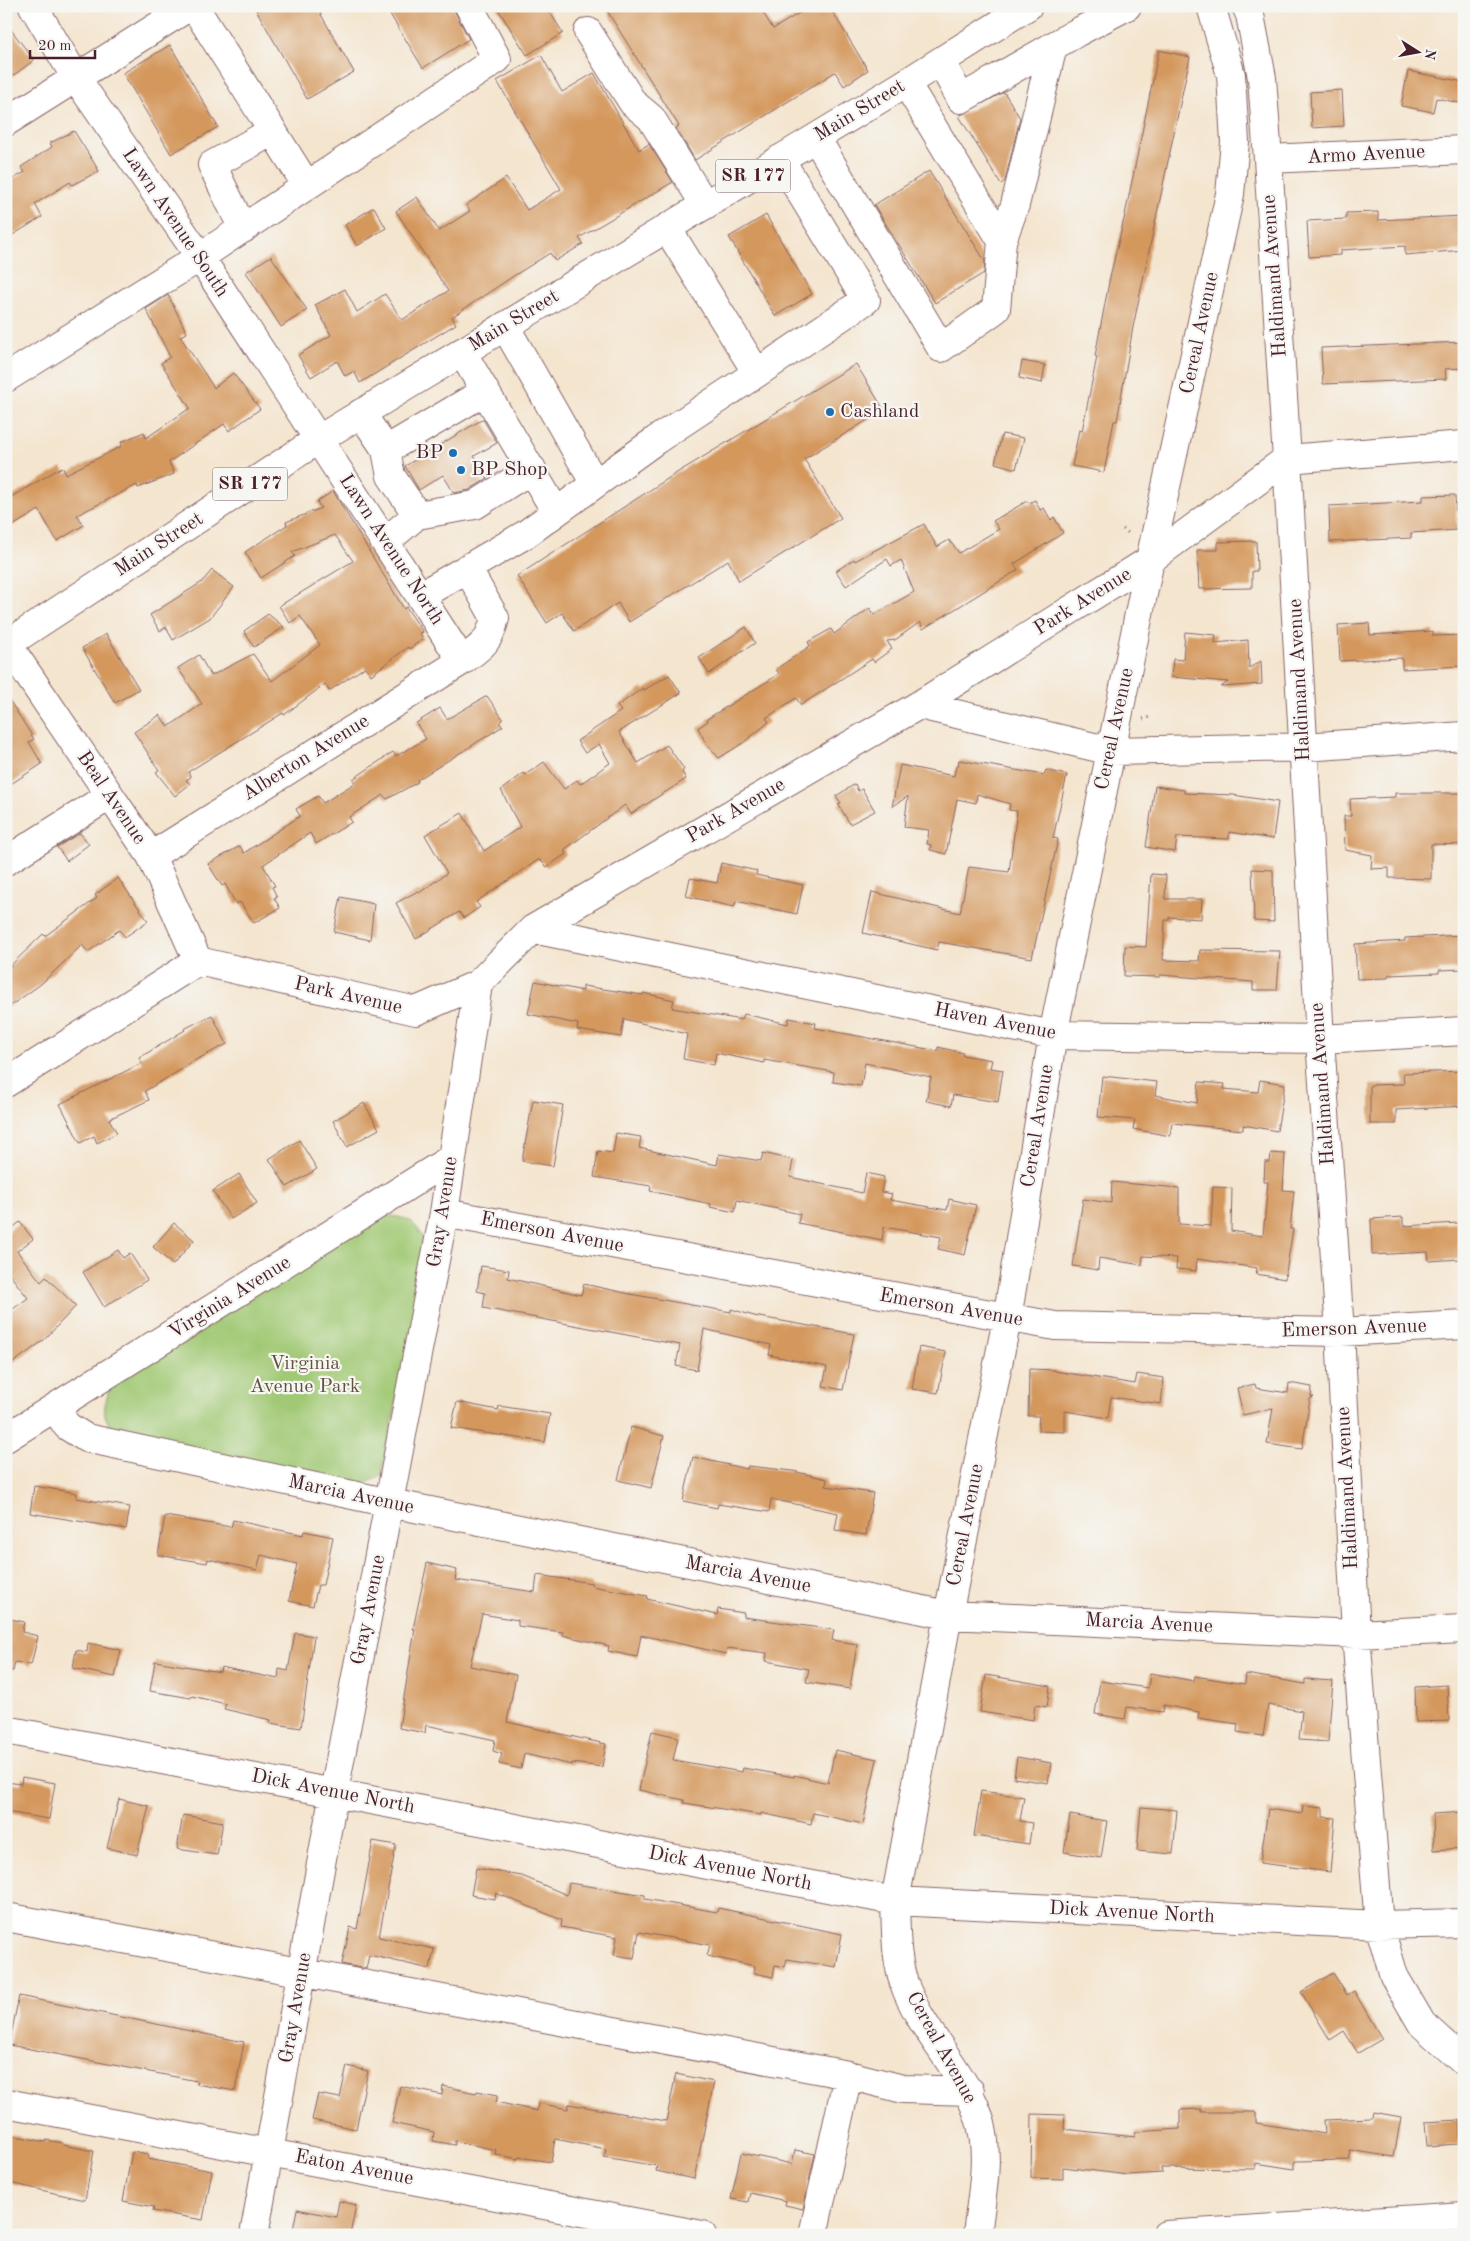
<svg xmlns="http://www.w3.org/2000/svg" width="1470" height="2241" font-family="'Old Standard TT',serif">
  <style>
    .green { fill: #a1c974; stroke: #767450 }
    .building { fill: #d4985d }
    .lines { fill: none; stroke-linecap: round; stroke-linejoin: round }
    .minor-casing { stroke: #866464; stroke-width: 30 }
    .major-casing { stroke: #866464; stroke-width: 30 }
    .path { stroke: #866464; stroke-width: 3; stroke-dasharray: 1 4; stroke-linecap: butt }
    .minor { stroke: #fff; stroke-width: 28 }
    .major { stroke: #fff; stroke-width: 28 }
    .poi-dot { fill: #1f6fb2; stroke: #f6f6f2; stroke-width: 2 }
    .labels { text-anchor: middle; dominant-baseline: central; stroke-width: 4.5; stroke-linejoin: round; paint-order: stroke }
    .shield { fill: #f6f6f2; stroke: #7e6067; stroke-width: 1 }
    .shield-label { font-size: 19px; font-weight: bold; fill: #4a1f2b }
    .street-label { font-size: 20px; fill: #4a1f2b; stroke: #f6f6f2 }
    .poi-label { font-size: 20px; fill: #4a1f2b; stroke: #f6f6f2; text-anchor: start }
    .park-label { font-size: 20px; fill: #645241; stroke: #f6f6f2 }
  </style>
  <rect width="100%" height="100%" fill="#f6f6f2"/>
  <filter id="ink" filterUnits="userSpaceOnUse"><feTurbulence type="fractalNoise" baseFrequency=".02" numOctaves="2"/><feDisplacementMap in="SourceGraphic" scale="10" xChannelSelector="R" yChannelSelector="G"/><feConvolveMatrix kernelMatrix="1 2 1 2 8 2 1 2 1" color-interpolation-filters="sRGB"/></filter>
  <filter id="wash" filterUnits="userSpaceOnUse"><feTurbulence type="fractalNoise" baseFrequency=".0096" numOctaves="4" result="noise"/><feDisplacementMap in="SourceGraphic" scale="20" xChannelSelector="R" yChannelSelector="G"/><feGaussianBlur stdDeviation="1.12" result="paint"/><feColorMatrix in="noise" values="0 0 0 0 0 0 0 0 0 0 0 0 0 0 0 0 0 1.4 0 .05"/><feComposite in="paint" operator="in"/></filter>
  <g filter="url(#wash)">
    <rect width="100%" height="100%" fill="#f4e5cf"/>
    <!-- green -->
    <path class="green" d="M381,1215C411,1217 418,1222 428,1251L381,1476L365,1484L126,1441C101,1419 100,1414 112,1383Z"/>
    <g id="blocks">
      <!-- building -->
      <path class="building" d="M254,6H316L354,72L307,99Z
        M385,6H452L469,39L423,68Z
        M496,6H546L563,33L527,55Z
        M604,6H759L773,29L811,6H829L868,70L844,86L835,72L695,160L676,128L679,126Z
        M6,23L34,60L6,81Z
        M170,45L218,127L171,154L123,73Z
        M1159,50L1190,57L1133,327L1117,421H1114L1104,472L1072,466L1079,430L1082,431L1097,357L1095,356L1110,277L1125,215Z
        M541,55L562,92L594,73L639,150L649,144L673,182L579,238L583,244L555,261L550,253L512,277L452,317L456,324L360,383L354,371L345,376L337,361L311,377L298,355L331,335L315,305L345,289L357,312L385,294L402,320L448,291L396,211L417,197L439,231L470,211L466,205L506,178L527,210L561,189L497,81Z
        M1408,71L1464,82V104L1436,98L1433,112L1401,106Z
        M1342,90L1344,126L1312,128L1310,92Z
        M1004,92L1020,118L1005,181L1001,184L959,116Z
        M74,131L99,171L72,185L70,182L35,204L42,217L6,239V183L25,172L21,167L52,147L50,143Z
        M929,171L985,261L984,273L935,303L874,205Z
        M374,207L386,228L357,246L345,225Z
        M1378,212V220L1464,216V250L1405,255V246L1341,250V255L1309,257L1307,221L1346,219V213Z
        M766,215L812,294L775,316L729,237Z
        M271,256L307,310L281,327L246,272Z
        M168,295L187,333L180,336L214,388L233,373L260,409L229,431L224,424L169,462L174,474L138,488L137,485L77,515L84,525L57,541L39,510L6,530V500L62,467L66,474L122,446L121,442L144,432L146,438L190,408L161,363L170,357L146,309Z
        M1464,342V368L1445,369L1446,379L1323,384L1321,348Z
        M1022,361L1045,365L1042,383L1019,378Z
        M856,364L884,410L804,459L841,518L739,581L728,560L629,622L618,603L574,631L562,613L547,623L517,576L675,474Z
        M483,419L497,443L474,456L488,478L469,490L454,493L443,475L419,490L405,466Z
        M1002,434L1024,438L1016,469L995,463Z
        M333,491L404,609L406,607L423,632L420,633L423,639L409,649L408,647L371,675L365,667L329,691L325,684L284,715L283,713L188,772L191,777L186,780L190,784L175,796L156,772L159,770L134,732L160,715L168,727L202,704L178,668L199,655L211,676L253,654L272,681L320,645L300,616L290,623L279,606L353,561L335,535L292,552L295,556L261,578L245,552L287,525L286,522L321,508L317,502Z
        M1455,495L1457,530L1411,533V538L1330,542L1329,506L1423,501V496Z
        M1035,500L1040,510L1044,508L1051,520L1054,517L1063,533L1014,564L1018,570L923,629L920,622L895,640L887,641L892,649L874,662L872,659L801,705L796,698L766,718L769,722L743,743L719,758L706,743L698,728L708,721L707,719L779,674L776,669L810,646L808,642L831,629L834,634L870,608L874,615L914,592L901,560L891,566L887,559L846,586L836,571L854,559L855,561L924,524L937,547L949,540L959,553L999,529L993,521L1027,501L1029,503Z
        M1256,541L1257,571H1252V588L1199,589L1197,550H1218V542Z
        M212,570L234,587L210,618L173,640L166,627L160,631L150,615L202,582Z
        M268,614L284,627L254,647L244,631Z
        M1369,623L1370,635L1433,631V636L1464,635V666L1402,669V658L1340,661L1338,625Z
        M746,627L755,643L709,674L699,658Z
        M1185,632L1216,635L1215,643L1248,640L1249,668L1261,661L1262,684L1221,687L1228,682L1171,677L1173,659L1183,660Z
        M106,634L139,689L115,703L82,648Z
        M669,675L681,693L619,732L638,763L667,745L684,769L682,772L686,779L631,814L625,805L564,850L566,854L547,867L540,860H538L476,902L480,907L464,918L459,912L416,939L396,903L418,891L419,893L447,873L425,835L462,813L484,851L520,827L501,790L524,773L525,775L544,762L564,789L577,780L580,784L610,763L599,744L585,753L577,741L621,711L617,706L643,688L644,690Z
        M6,695L34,739L29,742L42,764L6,787Z
        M487,696L503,719L499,723L503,726L417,780L418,782L387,799L383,795L349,817L352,822L316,844L310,833L263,865L275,886L272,887L277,897L274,898L280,908L254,923L240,902L236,904L225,884L222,886L208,864L240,846L244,853L300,816L296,809L318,796L323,803L355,783L353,779L393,752L396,756L426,739L416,723L440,708L447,719Z
        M959,760L1044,775L1046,770L1067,775L1053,838L1058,839L1032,958L939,942L937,950L863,933L872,892L960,913L969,867L1009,872L1017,811L1009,810L1010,804L977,794L976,803L957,799L946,854L930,850L931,845L927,844L929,830L904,827L908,796L892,807L900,765L954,776L956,766H958Z
        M855,784L858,791L862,789L875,811L850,824L838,804L841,803L836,796Z
        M1155,786L1184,790V793L1233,795L1278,802L1273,839L1229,832V839L1177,837L1175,852L1146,847Z
        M1395,793H1464V845L1431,844V879L1389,878V868L1371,869L1372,855L1345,850L1344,816H1351L1350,799L1395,797Z
        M80,833L89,844L67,861L57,847Z
        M721,863L757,871L756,875L803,885L797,914L736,901L734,907L686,896L690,878L717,883Z
        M1252,869L1273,870L1274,922L1254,921Z
        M1151,874L1166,875L1165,899H1202L1201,919L1169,917V920H1165L1163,960L1199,961L1200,950L1280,951L1277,990H1253V982L1160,975V977L1124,976L1125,946L1146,947Z
        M118,878L148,921L125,937L119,930L88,952L82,945L41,984L6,1009V970L43,934L45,936L97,898L95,895Z
        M341,897L374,904L370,940L334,932Z
        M1464,935V969L1439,970V973L1388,975V978L1357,979L1355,944L1405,941V938Z
        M535,981L583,991V986L643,995V993L674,1000L672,1008L742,1020L744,1014L788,1024L789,1018L816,1023L815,1028L938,1051V1047L963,1053L962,1055L992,1060L990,1068L1003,1070L998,1102L953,1095L951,1106L926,1101L931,1077L865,1063L861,1086L833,1082L834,1072L764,1060V1063L716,1053L714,1065L683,1059L687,1034L624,1019L621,1037L577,1030L578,1024L528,1014Z
        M212,1015L227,1044L186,1065L187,1066L145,1091L149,1100L109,1119L117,1133L97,1143L94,1136L80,1143L60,1104L142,1063L139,1058L185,1030L184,1029Z
        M1464,1071V1106L1396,1110V1124H1370V1085L1404,1084L1403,1073Z
        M1102,1076L1157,1082L1155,1095L1197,1103L1199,1082L1225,1084L1224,1089L1258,1092L1260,1080L1285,1084L1277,1131L1243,1125V1130L1172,1123L1170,1136L1133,1129L1135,1120L1098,1117Z
        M533,1100L563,1105L553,1166L522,1161Z
        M364,1103L379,1129L347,1147L333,1121Z
        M616,1133L641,1137L639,1148L717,1165L719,1154L761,1161L763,1153L793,1160L790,1177L862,1193L866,1173L884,1177L881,1192L892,1194L890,1200L947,1210L949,1199L976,1205L965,1255L938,1249L941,1237L884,1227L882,1240L798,1223L800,1214L737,1200L735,1212L710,1207L711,1204L650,1191L651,1186L594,1177L598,1151L613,1153Z
        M299,1140L317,1169L287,1187L269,1159Z
        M1271,1153L1285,1154L1283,1190L1294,1191L1290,1229H1293L1285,1279L1256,1274L1257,1268L1197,1259L1196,1271L1176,1269L1177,1258L1143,1256L1142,1265L1099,1258L1098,1270L1073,1266L1083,1199L1111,1203L1112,1182L1179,1188V1224L1211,1226L1213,1187L1232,1188L1231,1231L1263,1236L1268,1182H1264L1265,1162H1270Z
        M239,1174L257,1203L231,1219L213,1191Z
        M1403,1217V1226L1459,1223L1461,1259L1429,1261L1428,1252L1372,1255L1371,1219Z
        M20,1222L33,1239L17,1251L41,1282L46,1277L76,1306L44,1340L6,1368V1314L28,1298L6,1270V1233Z
        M174,1223L194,1240L173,1265L153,1247Z
        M118,1250L123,1258L130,1253L147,1280L104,1307L83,1272Z
        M481,1266L509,1270L508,1278L581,1295L584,1284L630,1294L731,1312V1309L754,1316L854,1334L843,1390L823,1386L827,1367L769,1355L771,1345L704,1329L697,1370L676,1366L680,1345L483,1308L485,1293L477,1291Z
        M919,1347L946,1352L938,1393L912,1389Z
        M1029,1369L1055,1370V1371L1135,1384L1137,1374L1164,1378L1161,1404L1111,1397L1108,1418L1065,1411V1432L1038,1431L1039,1416H1028Z
        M1289,1383L1312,1387L1311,1397H1314L1310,1399L1302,1449L1267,1444L1273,1408L1243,1415L1237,1388L1255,1384L1256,1388L1288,1393Z
        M457,1402L498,1410L499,1406L550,1414L545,1442L451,1428Z
        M631,1427L664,1436L651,1488L618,1480Z
        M693,1457L747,1469L748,1466L793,1471L827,1479L826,1486L873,1493L866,1535L835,1530L838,1513L771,1499L769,1512L718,1504L717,1508L683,1501Z
        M34,1486L77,1493L76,1498L130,1507L126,1529L30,1513Z
        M165,1516L231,1527L233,1520L303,1535L304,1531L333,1537L323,1585H318L313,1606L289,1601L297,1564L261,1555L257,1570L208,1559L207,1563L158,1555Z
        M427,1563L457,1570L455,1580L535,1592L537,1575L592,1583L591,1586L648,1596L647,1599L717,1615L718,1609L744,1613V1617L834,1630L832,1640L857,1644L850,1689L806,1682L809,1669L766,1661L767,1653L727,1648L726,1654L641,1635L637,1657L608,1651L609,1646L562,1635L563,1632L518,1626V1620L482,1614L470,1666L516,1675L507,1722L606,1744L602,1767L572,1763V1765L524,1754L521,1769L499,1764L502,1754L493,1751L495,1740L426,1725L425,1733L399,1728L415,1629H413Z
        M6,1618L24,1622L22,1632L38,1636L31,1665L15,1662L13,1671L6,1670Z
        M295,1633L314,1636L301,1728L270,1723L271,1720L224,1709L226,1704L192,1696L191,1698L150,1691L155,1661L220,1672L221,1667L278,1679L279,1669L288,1671Z
        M88,1643L121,1650L115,1677L73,1668L76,1650L87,1652Z
        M1150,1673L1194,1681L1195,1676L1245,1684L1246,1674L1305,1684V1679L1333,1681L1328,1742L1299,1740L1302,1711L1268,1705L1263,1736L1237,1732L1238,1724L1198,1718L1199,1712L1164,1705L1163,1712L1127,1707L1125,1719L1095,1714L1100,1681L1148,1688Z
        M986,1675L1050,1686L1047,1707L1035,1705L1033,1720L980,1712Z
        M1447,1685L1449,1721L1416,1722L1415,1687Z
        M652,1731L678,1737L673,1760L742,1772L743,1768L794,1777V1775L828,1783L835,1750L877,1759L863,1824L813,1813L811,1824L761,1813V1815L684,1803V1800L639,1790Z
        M1017,1757L1051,1763L1048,1783L1014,1778Z
        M22,1777L55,1783L49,1819L6,1812V1782L21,1784Z
        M981,1791L1024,1797L1020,1821L1032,1823L1029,1844L974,1836Z
        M119,1799L149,1806L137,1855L107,1848Z
        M1303,1806L1323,1808V1817L1335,1818L1330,1872L1260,1863L1268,1809L1302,1814Z
        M1141,1807L1177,1810L1173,1854L1137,1851Z
        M1464,1812V1848L1434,1850L1433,1814Z
        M183,1815L223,1822L217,1855L177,1849Z
        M1070,1815L1107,1821L1101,1858L1064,1852Z
        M373,1841L396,1845L379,1937L434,1949L430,1969L369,1955L366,1969L342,1964L350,1927L357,1929Z
        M476,1868L522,1876L567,1895L569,1883L645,1895V1899L717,1912L718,1908L842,1934L836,1967L787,1959L785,1967L775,1965L773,1977L754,1973L755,1966L707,1956L710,1945L639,1932L634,1958L614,1955L617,1937L561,1927L562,1920L496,1893L495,1899L471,1895Z
        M1333,1973L1347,1995L1354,1991L1382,2039L1358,2053L1344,2031L1330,2040L1301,1992Z
        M19,1996L244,2042L235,2091L196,2084L197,2081L9,2045Z
        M347,2066L368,2071L356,2129L312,2120L318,2094L340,2098Z
        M676,2074L714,2082L694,2179L656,2171L657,2166L604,2157L606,2149L555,2139L551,2162L519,2157L518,2159L495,2154L496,2150L455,2141V2145L433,2141L434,2132L392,2123L400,2086L442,2095L443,2086L476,2093L477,2091L498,2095L496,2102L537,2111L538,2103L568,2109L569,2104L666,2121Z
        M1201,2109V2112H1256V2123L1325,2134L1324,2120L1372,2118L1373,2112L1401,2117L1394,2157L1349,2150L1350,2160L1296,2161L1294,2169L1256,2163V2169L1161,2168L1162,2173L1128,2175L1063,2167V2179L1031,2178L1032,2114L1065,2115L1064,2129L1135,2137V2132L1180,2129V2110Z
        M1459,2120L1460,2144L1427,2146L1425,2122Z
        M6,2134L46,2142V2140L63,2143V2145L94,2151L85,2200L6,2182Z
        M795,2150L815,2154L803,2209L785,2205L786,2201L750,2193L748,2202L731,2199L741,2153L792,2164Z
        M132,2152L149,2155L148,2159L212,2171L203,2220L153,2211L154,2207L123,2201Z
        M339,2201L356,2205L350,2235H292L297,2209L336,2217Z"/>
    </g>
  </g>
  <g filter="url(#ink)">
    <use href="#blocks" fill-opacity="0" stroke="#866464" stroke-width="1"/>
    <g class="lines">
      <defs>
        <path id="minor" d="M33,6L76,78L200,257L462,661
          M194,6L307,186
          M1246,6L1250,15L1262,78L1268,159L1287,459L1320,1039L1340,1332L1356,1634L1379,1925L1394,1976L1422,2024L1464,2062
          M588,32L633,103L651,118L705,205
          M941,62L961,99L1076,33L1127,6
          M6,122L190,6
          M816,138L941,348L996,309L1002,241L906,83
          M1268,159L1464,150
          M667,228L757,373L866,300L780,159
          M243,229L212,165L273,131
          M1002,241L1015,205L1053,46
          M505,326L595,484
          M462,352L556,512
          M6,378L200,257L497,59L469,6
          M361,413L386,450L484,392
          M417,515L475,505L532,469
          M385,542L417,515L391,476L386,450
          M420,596L526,534L656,440L757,373
          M8,645L151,856L198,961
          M919,705L1111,751L1304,747L1464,736
          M151,856L462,661C482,646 489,643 495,618L467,568
          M6,861L109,796
          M533,929L1053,1035L1320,1039L1464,1031
          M6,1083L198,961L416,1011L478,984L533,929L919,705L1150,560L1287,459L1464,445
          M444,1213L1055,1326L1340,1332L1464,1325
          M55,1408L67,1426L86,1438L390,1503L948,1615L1356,1634L1464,1629
          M6,1438L452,1158
          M6,1730L895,1901L1379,1925L1464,1923
          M6,1917L848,2075L903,2089L970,2091
          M254,2235L334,1792L444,1213L478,984
          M813,2235L848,2075
          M977,2235C981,2199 990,2160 981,2124C968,2075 927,2039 907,1991C895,1963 896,1931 895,1901L948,1615L1007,1319L1053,1035L1150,560L1230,194L1235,142L1231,75L1211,6"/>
        <path id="major" d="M6,645L319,439L906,83L1028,6
          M6,2103L702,2235
          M1166,2235L1464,2216"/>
      </defs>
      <!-- minor casing -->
      <use href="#minor" class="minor-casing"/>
      <!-- major casing -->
      <use href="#major" class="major-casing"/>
      <!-- path -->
      <path class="path" d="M1123,529L1131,535
        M1143,719L1152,716"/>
      <!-- minor -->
      <use href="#minor" class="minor"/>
      <!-- major -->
      <use href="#major" class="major"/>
    </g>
  </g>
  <!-- markers -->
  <g class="poi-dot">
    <circle cx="830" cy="412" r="5"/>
    <circle cx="453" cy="453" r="5"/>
    <circle cx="461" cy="470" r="5"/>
  </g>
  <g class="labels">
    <!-- shield labels -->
    <g class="shield">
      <rect x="715.5" y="159.5" width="75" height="33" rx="4"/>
      <rect x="212.5" y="467.5" width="75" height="33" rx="4"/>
    </g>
    <g class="shield-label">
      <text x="753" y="176">SR 177</text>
      <text x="250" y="484">SR 177</text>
    </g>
    <!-- street labels -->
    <g class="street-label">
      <text transform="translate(860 111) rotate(-31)">Main Street</text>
      <text transform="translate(1366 155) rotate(-3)">Armo Avenue</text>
      <text transform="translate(175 223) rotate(56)">Lawn Avenue South</text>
      <text transform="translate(1275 276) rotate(-94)">Haldimand Avenue</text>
      <text transform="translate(514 321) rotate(-31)">Main Street</text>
      <text transform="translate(1200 333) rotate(-78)">Cereal Avenue</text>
      <text transform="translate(159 545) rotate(-33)">Main Street</text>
      <text transform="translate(391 550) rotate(57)">Lawn Avenue North</text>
      <text transform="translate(1083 602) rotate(-32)">Park Avenue</text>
      <text transform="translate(1300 680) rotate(-93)">Haldimand Avenue</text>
      <text transform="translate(1115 729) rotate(-78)">Cereal Avenue</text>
      <text transform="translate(306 758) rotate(-32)">Alberton Avenue</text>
      <text transform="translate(111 798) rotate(56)">Beal Avenue</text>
      <text transform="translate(736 811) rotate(-30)">Park Avenue</text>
      <text transform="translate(348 996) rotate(13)">Park Avenue</text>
      <text transform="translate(995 1022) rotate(11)">Haven Avenue</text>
      <text transform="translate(1323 1084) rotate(-94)">Haldimand Avenue</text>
      <text transform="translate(1038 1126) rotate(-81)">Cereal Avenue</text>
      <text transform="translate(443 1212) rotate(-81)">Gray Avenue</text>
      <text transform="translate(552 1233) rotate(11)">Emerson Avenue</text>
      <text transform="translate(230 1298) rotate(-32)">Virginia Avenue</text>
      <text transform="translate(951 1308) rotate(10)">Emerson Avenue</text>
      <text transform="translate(1354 1329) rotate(-2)">Emerson Avenue</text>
      <text transform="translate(1348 1488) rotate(-93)">Haldimand Avenue</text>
      <text transform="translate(351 1495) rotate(12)">Marcia Avenue</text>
      <text transform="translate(966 1525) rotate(-79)">Cereal Avenue</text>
      <text transform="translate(748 1575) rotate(11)">Marcia Avenue</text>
      <text transform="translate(369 1610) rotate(-79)">Gray Avenue</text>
      <text transform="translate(1149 1624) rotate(3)">Marcia Avenue</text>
      <text transform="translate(333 1792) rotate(11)">Dick Avenue North</text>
      <text transform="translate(730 1869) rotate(11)">Dick Avenue North</text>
      <text transform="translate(1132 1913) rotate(3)">Dick Avenue North</text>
      <text transform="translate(296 2008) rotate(-80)">Gray Avenue</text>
      <text transform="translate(941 2048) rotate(61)">Cereal Avenue</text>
      <text transform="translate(354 2168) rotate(11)">Eaton Avenue</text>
    </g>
    <!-- poi labels -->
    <g class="poi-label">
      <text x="840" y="412">Cashland</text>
      <text x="443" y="453" text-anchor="end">BP</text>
      <text x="471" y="470">BP Shop</text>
    </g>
    <!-- park labels -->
    <g class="park-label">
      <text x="305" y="1364">Virginia<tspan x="305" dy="23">Avenue Park</tspan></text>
    </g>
  </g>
  <!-- margin -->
  <rect width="1470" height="2241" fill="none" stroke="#f6f6f2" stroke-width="25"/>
  <!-- north arrow -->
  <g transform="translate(1418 52) rotate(101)" stroke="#f6f6f2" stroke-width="4" paint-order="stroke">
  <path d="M0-4L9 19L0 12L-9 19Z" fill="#4a1f2b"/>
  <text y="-8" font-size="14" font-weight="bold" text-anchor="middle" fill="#4a1f2b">N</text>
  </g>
  <!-- scale -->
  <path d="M30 50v8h65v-8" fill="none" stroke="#4a1f2b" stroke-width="2.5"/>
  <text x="38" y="50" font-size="15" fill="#4a1f2b" stroke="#f6f6f2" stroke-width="4" paint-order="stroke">20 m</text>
</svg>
